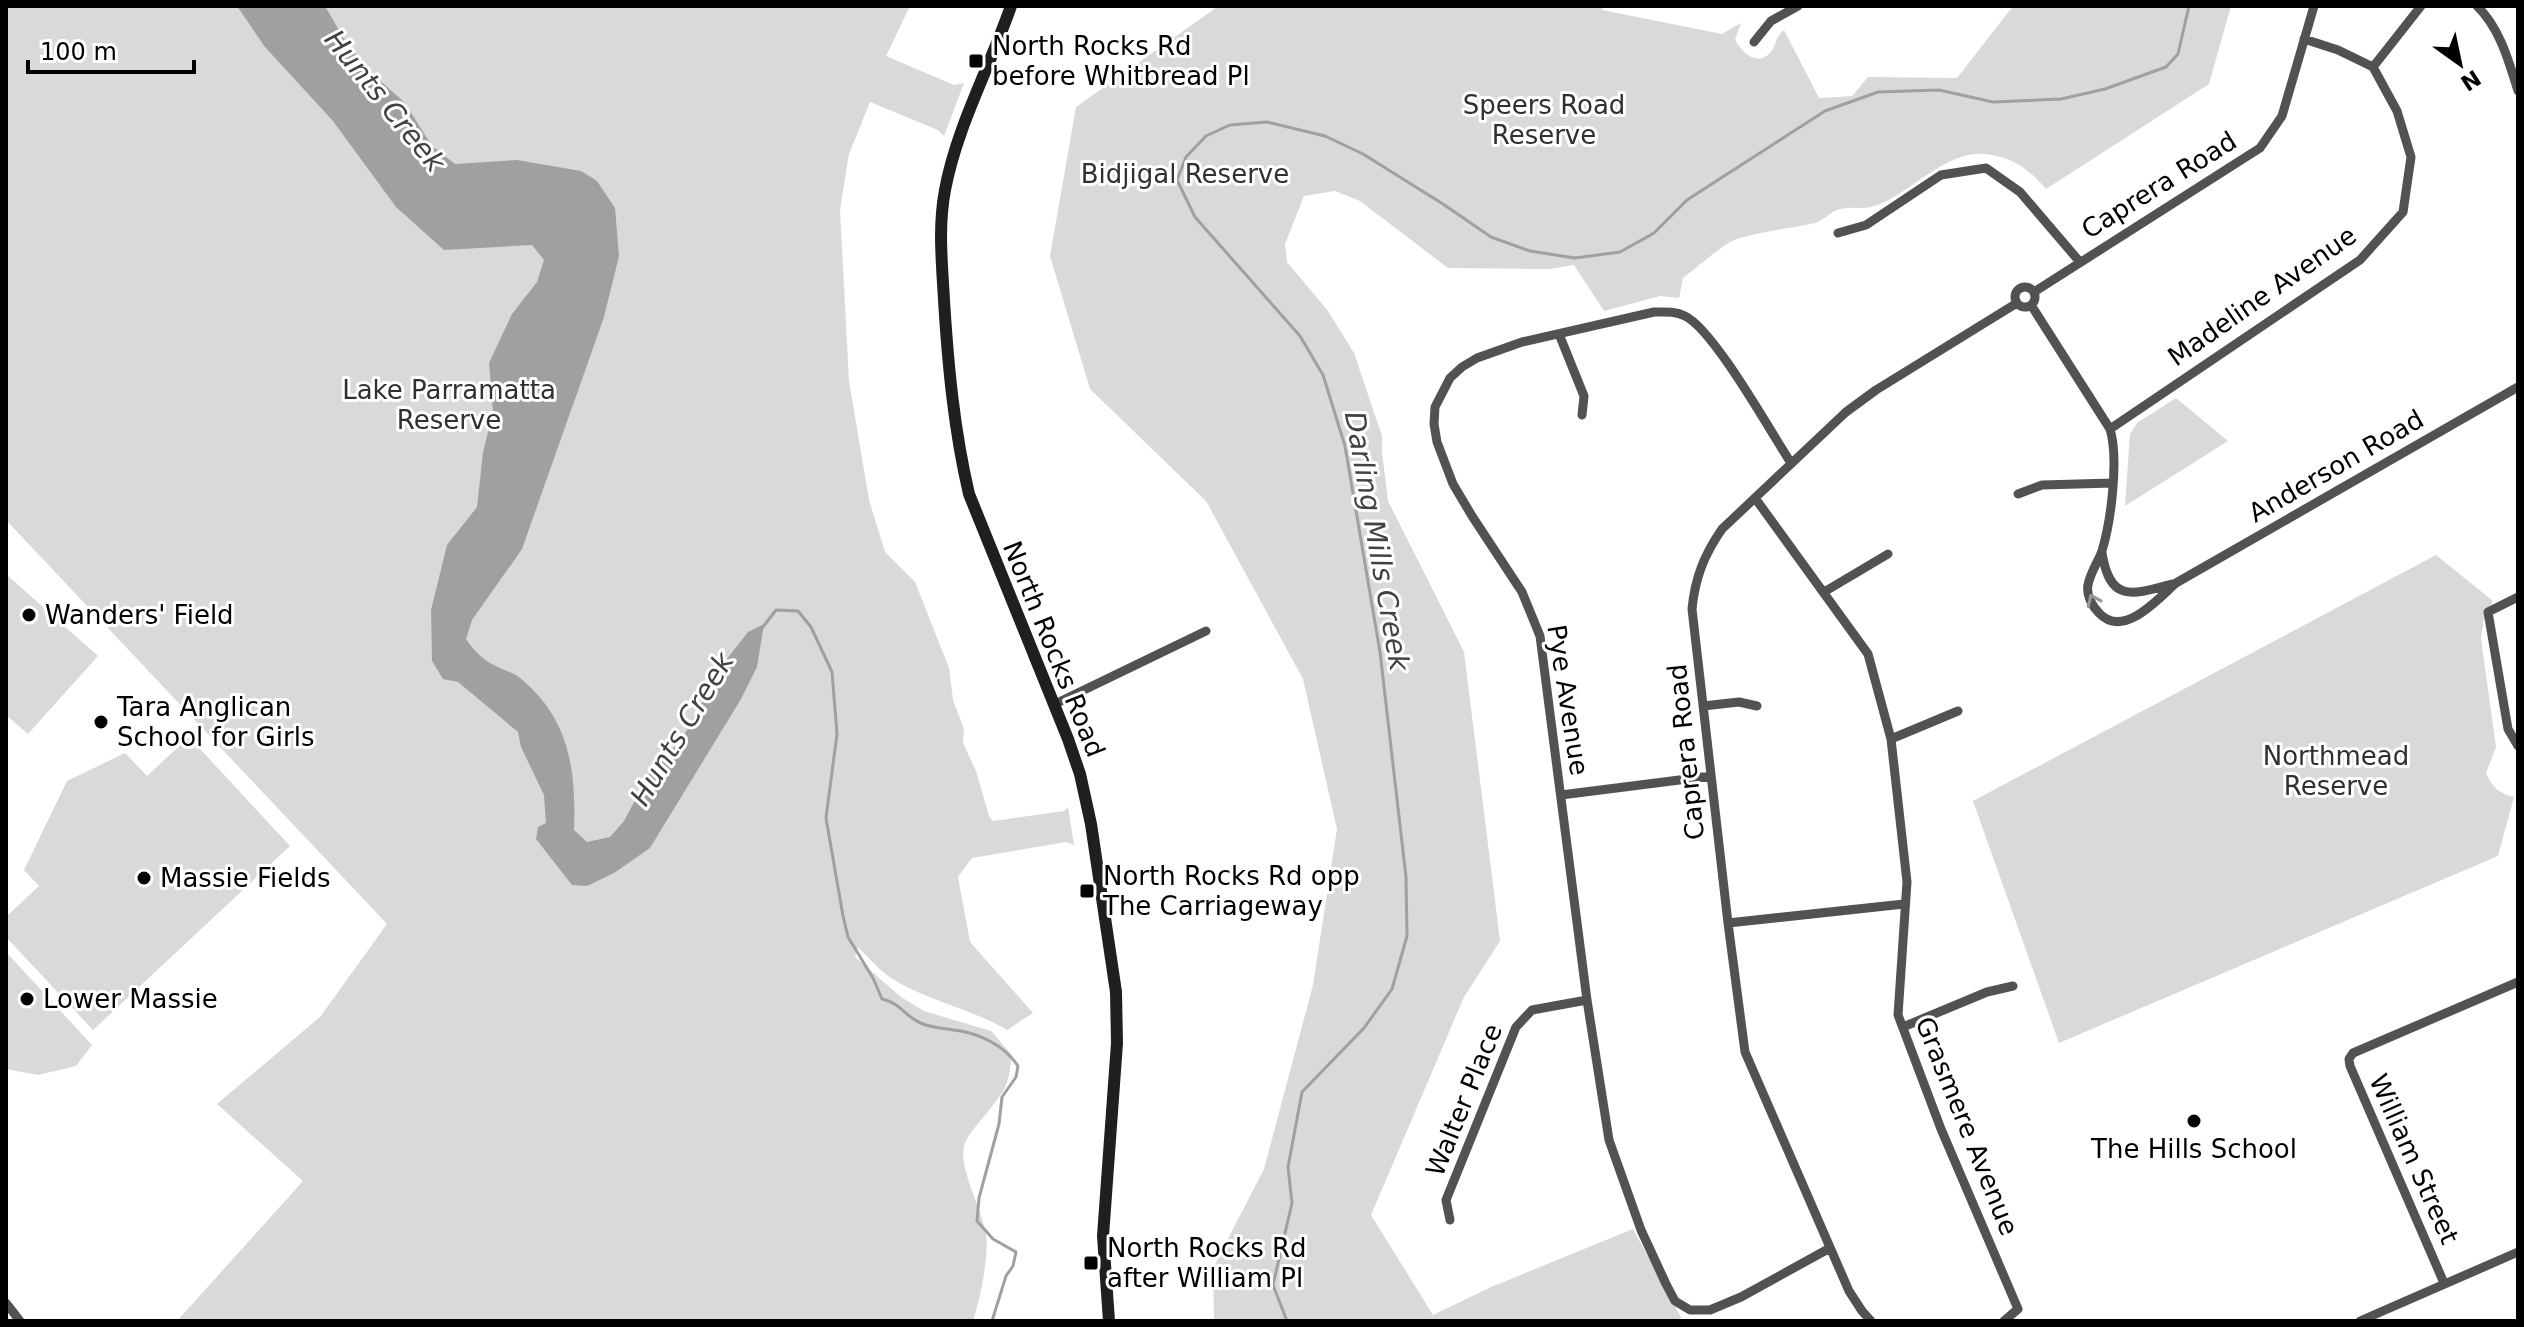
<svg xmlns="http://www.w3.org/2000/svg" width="2524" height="1327" font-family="'DejaVu Sans',sans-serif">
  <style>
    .green { fill: #d9d9d9 }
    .water { fill: #a0a0a0 }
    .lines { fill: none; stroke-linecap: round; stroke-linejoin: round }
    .stream { stroke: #a0a0a0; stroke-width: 3 }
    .minor { stroke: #525252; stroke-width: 9 }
    .secondary { stroke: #1f1f1f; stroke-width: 12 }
    .oneway { stroke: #979797 }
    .poi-dot { fill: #000; stroke: #fff; stroke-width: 3 }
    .labels { text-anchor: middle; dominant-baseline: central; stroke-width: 6; stroke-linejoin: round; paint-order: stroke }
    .poi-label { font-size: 26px; fill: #000; stroke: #fff; text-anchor: start }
    .park-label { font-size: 26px; fill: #303030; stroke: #fff }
    .street-label { font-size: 26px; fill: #000; stroke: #fff }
    .water-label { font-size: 28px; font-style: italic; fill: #414141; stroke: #fff }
  </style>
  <rect width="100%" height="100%" fill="#fff"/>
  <!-- green -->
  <path class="green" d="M6,6H910L886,56L954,85L964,83L944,136L938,130L870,102L849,154L840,210L849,381L869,500L885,552L915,582L949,668L953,700L964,729L963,743L976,771L989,816L993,821L1064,811L1068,807L1074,845L1066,842L972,858L958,877L970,942L1033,1013L1007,1030C970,1008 927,1001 891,978C879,970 868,957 858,947L855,957L901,997L924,1011L991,1031L1012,1055C1010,1064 1010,1076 1006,1085C999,1103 967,1132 964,1146C959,1171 982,1208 986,1235C989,1257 980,1300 973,1321H177L303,1181L217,1104L320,1017L387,924L6,520Z
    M1602,6V10L1722,34L1741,23L1735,40C1742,52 1757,68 1771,52C1777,44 1775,37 1784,30L1819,98L1852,96L1868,77L1957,78L2013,6H2231L2209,84L2046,189C2030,170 2011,156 1985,154C1946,151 1915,189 1882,203C1863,212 1857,205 1841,209C1830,211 1825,220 1815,223C1789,229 1762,231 1737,239C1721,245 1698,267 1683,278L1679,298L1660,296L1604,311L1574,265L1549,269L1448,268L1360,201L1335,191L1304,196L1285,244L1287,262L1328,311L1354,353L1382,436V452L1388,501L1464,652L1500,941L1464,997L1371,1215L1433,1315L1491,1287L1633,1229L1681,1317L1680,1321H1214L1213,1268L1264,1169L1313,985L1337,829L1303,679L1206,501L1090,389L1050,256L1076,107L1217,7Z
    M2176,398L2228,441L2125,506L2130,434L2137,423Z
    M2436,555L2493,601L2484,617L2481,639L2496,747L2486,773C2492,787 2500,794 2514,797L2498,856L2059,1043L1973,801Z
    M6,574L98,656L28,734L6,715Z
    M189,737L290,846L93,1030L6,937V917L39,886L24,870L67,781L125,753L147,776Z
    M6,952L92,1045L76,1066L38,1075L6,1069Z"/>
  <!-- water -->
  <path class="water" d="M237,6H325L344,39L367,69L405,103L432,146L455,164L517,160L581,171L597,181L615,208L619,256L604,317L522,549L472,620L466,639C475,652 484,661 498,667C505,671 514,673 520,678C570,719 576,770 574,830L587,842L610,837L624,821L649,774L682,739L723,664L748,632L764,624L757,667L741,699L650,848L614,873L587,886L572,885L536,839L538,827L546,823L544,795L521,747L518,732L458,682L443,679L432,661L431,610L447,545L477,507L483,452L493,412L489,363L512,314L537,282L544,260L532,245L444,250L396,207L333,121L265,47Z"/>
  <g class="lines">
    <!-- stream -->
    <path class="stream" d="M763,627L776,610L798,611L811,627L832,672L837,734L826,818L843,916L848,937L873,978L882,999C903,1004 904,1017 923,1024C933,1028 944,1028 954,1030C979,1033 1004,1045 1018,1066L1016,1077L1002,1097L999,1124L979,1198L977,1221L993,1239L1016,1252L1013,1266L1006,1276L992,1321
      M1287,1321L1273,1285L1292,1203L1288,1167L1302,1092L1364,1028L1392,989L1407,936L1406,877L1380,652L1345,446L1323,375L1300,336L1195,217L1177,180L1186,157L1206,136L1230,125L1267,122L1325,136L1363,154L1443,204L1491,237L1530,251L1575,258L1620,252L1654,233L1687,200L1825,111L1878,92L1939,90L1993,102L2061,99L2105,89L2166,67L2178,54L2189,6"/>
    <!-- minor -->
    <path class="minor" d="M2477,6C2500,28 2509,62 2518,91
      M1754,42L1771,21L1798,6
      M2373,67L2421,6
      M1838,233L1866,225L1941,175L1986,168L2020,192L2079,261
      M2015 297a10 10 0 1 1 20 0a10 10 0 1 1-20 0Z
      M2034,292L2260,148L2282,116L2314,6
      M2031,305L2110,429C2119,459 2111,521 2102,551C2098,562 2090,573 2088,585C2086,595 2092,606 2099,613C2123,639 2157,600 2176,583L2518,387
      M1559,334L1584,396L1582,415
      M2110,429L2360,260L2403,212L2411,157L2397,111L2373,67L2338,50L2304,39
      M1791,463C1770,431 1714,330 1685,316C1675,311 1665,312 1654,312L1522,342L1477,358L1462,367L1450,378L1435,407L1434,424L1437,442L1453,484L1472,516L1522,592L1540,636L1587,1000L1609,1140L1641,1230L1666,1284L1675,1301L1690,1310H1710L1741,1297L1830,1248
      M2018,494L2042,485L2113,483
      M1755,498L1868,654L1891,739L1907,882L1898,1015L1941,1129L2018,1309L2004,1321
      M2102,553C2110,603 2132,595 2172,584
      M1824,592L1888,554
      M2518,597L2488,612L2508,729L2518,746
      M1055,704L1206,631
      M1703,706L1739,702L1757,706
      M1891,739L1958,711
      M1561,795L1711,776
      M1728,923L1904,904
      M1903,1027L1987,992L2013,986
      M1450,1220L1446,1200L1516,1027L1532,1010L1587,1000
      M2444,1283L2350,1066L2349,1059L2353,1053L2518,982
      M6,1303L20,1321
      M1871,1321L1862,1311L1849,1291L1745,1052L1728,923L1692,609C1695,578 1704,555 1722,529L1846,412L1876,390L2017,303
      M2360,1321L2518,1252"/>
    <!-- secondary -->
    <path class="secondary" d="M1011,6C990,67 957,126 945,190C938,227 942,263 944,300C948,365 954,430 969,494L1068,739L1080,774L1091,824L1116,992L1117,1043L1103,1236L1109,1321"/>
  </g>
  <!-- one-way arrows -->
  <defs><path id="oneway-chevron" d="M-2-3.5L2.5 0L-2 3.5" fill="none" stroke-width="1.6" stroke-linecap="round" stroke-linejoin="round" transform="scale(2)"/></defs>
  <use class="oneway" href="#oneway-chevron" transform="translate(2093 600) rotate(-114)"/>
  <!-- markers -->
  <g class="poi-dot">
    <rect x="968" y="53" width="16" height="16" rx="4"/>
    <circle cx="29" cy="615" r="8"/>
    <circle cx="101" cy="722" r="8"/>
    <circle cx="144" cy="878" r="8"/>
    <rect x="1079" y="883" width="16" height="16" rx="4"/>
    <circle cx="27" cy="999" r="8"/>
    <circle cx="2194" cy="1121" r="8"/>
    <rect x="1083" y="1255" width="16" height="16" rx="4"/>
  </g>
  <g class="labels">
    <!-- poi labels -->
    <g class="poi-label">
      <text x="992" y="46">North Rocks Rd<tspan x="992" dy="30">before Whitbread Pl</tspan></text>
      <text x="45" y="615">Wanders' Field</text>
      <text x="117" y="707">Tara Anglican<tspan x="117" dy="30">School for Girls</tspan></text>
      <text x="1103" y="876">North Rocks Rd opp<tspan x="1103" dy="30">The Carriageway</tspan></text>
      <text x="160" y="878">Massie Fields</text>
      <text x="43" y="999">Lower Massie</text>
      <text x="2194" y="1149" text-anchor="middle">The Hills School</text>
      <text x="1107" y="1248">North Rocks Rd<tspan x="1107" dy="30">after William Pl</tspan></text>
    </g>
    <!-- park labels -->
    <g class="park-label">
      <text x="1544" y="105">Speers Road<tspan x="1544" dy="30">Reserve</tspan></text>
      <text x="1185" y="174">Bidjigal Reserve</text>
      <text x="449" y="390">Lake Parramatta<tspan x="449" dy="30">Reserve</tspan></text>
      <text x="2336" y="756">Northmead<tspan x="2336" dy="30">Reserve</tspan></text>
    </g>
    <!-- street labels -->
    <g class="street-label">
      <text transform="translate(2159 185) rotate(-32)">Caprera Road</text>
      <text transform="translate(2262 296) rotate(-35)">Madeline Avenue</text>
      <text transform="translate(2336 466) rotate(-30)">Anderson Road</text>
      <text transform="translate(1054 649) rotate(68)">North Rocks Road</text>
      <text transform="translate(1568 700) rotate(81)">Pye Avenue</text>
      <text transform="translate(1686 752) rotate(-96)">Caprera Road</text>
      <text transform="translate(1464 1100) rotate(-68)">Walter Place</text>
      <text transform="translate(1967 1126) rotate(68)">Grasmere Avenue</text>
      <text transform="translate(2414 1159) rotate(66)">William Street</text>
    </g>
    <!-- water labels -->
    <g class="water-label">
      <text transform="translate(385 101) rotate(51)">Hunts Creek</text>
      <text transform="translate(1377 541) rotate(80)">Darling Mills Creek</text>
      <text transform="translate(682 729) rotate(-59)">Hunts Creek</text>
    </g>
  </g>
  <!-- border -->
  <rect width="2524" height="1327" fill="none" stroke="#000000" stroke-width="16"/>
  <!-- north arrow -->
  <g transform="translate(2460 64) rotate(147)" stroke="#ffffff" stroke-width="6" paint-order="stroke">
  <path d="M0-6L14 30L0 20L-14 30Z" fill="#000000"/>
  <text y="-12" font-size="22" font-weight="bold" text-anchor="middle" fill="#000000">N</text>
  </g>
  <!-- scale -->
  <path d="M28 60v12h166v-12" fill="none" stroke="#000000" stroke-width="4"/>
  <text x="40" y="60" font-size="24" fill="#000000" stroke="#ffffff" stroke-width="6" paint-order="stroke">100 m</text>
</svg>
